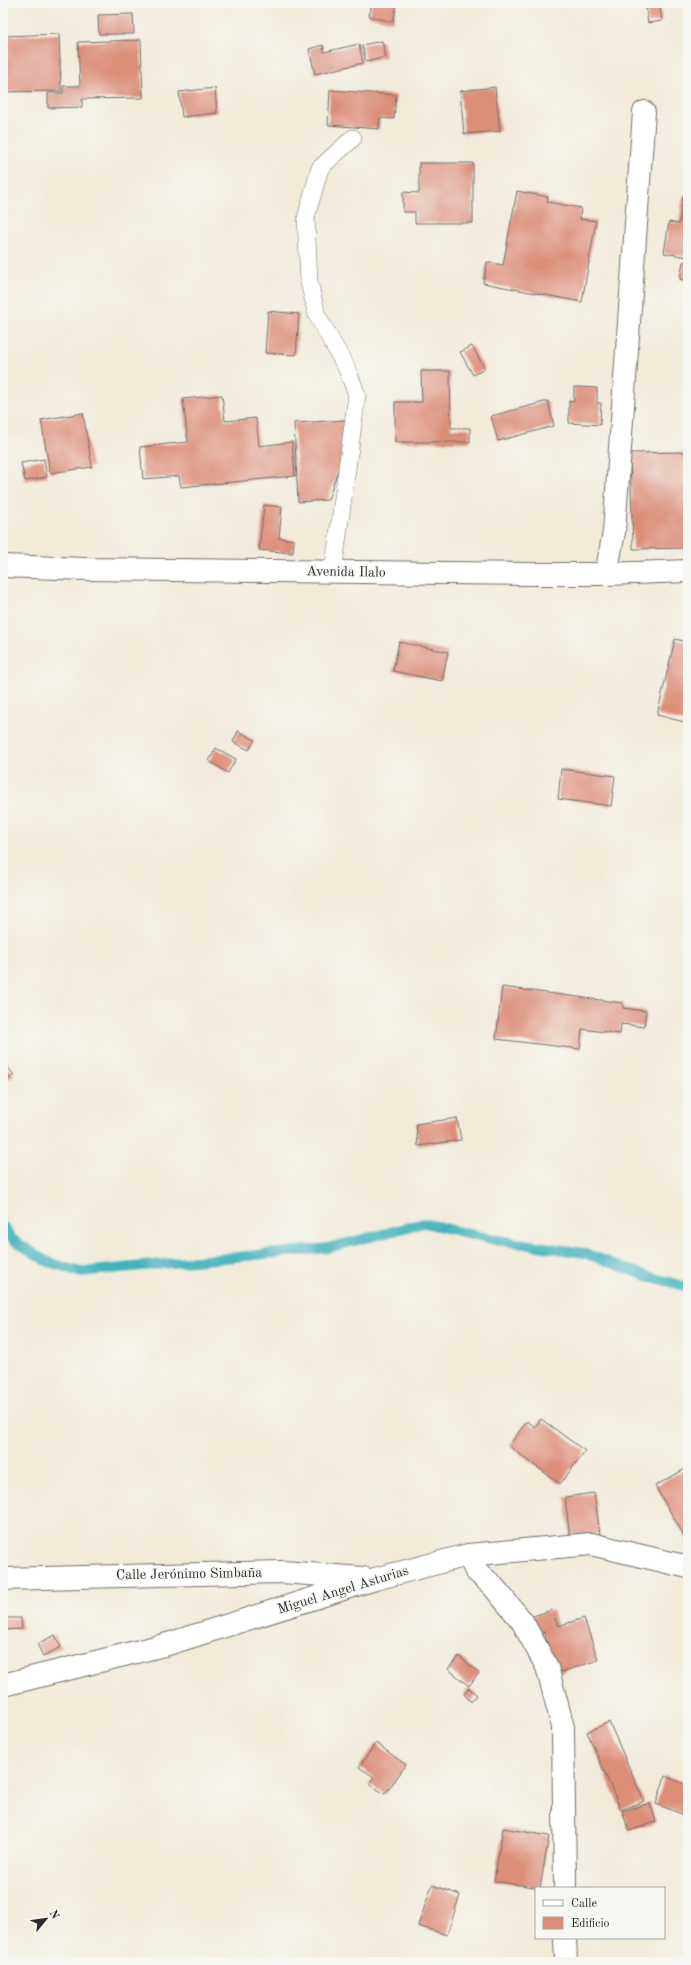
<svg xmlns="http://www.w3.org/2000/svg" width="691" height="1965" font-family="'Old Standard TT',serif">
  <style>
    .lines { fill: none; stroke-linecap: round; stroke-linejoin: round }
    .stream { stroke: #42b2bc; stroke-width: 10 }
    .building { fill: #dc8e79 }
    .service-casing { stroke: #716e68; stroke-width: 18 }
    .minor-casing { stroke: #716e68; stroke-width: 24 }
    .service { stroke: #fff; stroke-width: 17 }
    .minor { stroke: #fff; stroke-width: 22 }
    .labels { text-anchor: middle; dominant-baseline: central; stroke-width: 3; stroke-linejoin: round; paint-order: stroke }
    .street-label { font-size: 14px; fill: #2b2b2b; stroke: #f6f6f2 }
  </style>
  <rect width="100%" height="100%" fill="#f6f6f2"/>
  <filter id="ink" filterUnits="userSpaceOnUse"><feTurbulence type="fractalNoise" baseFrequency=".025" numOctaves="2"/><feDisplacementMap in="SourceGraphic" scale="8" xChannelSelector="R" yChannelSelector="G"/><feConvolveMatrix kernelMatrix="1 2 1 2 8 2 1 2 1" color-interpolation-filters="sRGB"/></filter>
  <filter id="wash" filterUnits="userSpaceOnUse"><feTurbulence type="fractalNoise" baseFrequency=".012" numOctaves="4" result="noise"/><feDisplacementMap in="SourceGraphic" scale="16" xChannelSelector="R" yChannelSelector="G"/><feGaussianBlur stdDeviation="0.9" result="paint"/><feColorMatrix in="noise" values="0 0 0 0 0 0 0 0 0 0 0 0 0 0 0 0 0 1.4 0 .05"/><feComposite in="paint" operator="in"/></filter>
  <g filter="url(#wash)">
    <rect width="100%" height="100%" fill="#f2ebda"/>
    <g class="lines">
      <!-- stream -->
      <path class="stream" d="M3,1226L12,1239L46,1261L80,1272L328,1248L424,1223L491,1239L584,1253L647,1276L688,1287"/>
    </g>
    <g id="blocks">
      <!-- building -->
      <path class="building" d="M372,3H397L393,22L369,16Z
        M660,6L662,21L648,23L646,8Z
        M133,14L134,34H99L98,15Z
        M59,34L61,91L3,92V36Z
        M141,40L143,98L82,99V107L48,108V93H63V86H80L78,42Z
        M382,41L386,57L366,62L362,45Z
        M359,44L363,63L315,74L309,49L323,45L324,52Z
        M495,87L500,131L464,134L460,91Z
        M215,88L217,113L182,117L179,92Z
        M330,90L396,95L394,119L380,118L379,129L328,125Z
        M419,163H473V223H415V212H403V192L419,193Z
        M517,191L548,197L547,202L581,208L580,219L596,221L582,302L483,283L487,262L503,265Z
        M683,196L688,197V257L664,253L669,222L679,224Z
        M683,262H688V281L680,279Z
        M268,311L299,314L296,355L265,353Z
        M472,346L485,369L473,375L460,352Z
        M421,371H450L451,428H470V442H395V402H422Z
        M574,387L597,388V403H601L600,425L569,423V401L574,402Z
        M222,395L225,421L256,418L259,446L292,442L295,476L181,487L179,476L143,479L140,447L188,442L183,399Z
        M548,401L554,426L498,441L491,416Z
        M83,413L92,467L50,473L41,420Z
        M347,420L349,437L328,500L298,502L294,423Z
        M685,452L688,548L633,549L630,453Z
        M44,459L47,477L25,481L21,463Z
        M264,505L282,507L279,538L294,540L293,553L259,550Z
        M675,639L688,642V723L657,715Z
        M399,642L448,652L442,681L393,671Z
        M238,731L255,740L249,750L233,742Z
        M216,748L236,759L228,773L209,761Z
        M561,769L615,776L611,806L558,799Z
        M502,987L623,1003V1008L646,1011L644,1027L621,1024L620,1034L582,1029L580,1049L496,1039Z
        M3,1061L14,1075L3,1083Z
        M457,1118L461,1140L418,1146L416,1124Z
        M541,1419L585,1451L560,1484L509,1446L527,1421L535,1427Z
        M685,1469L688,1474V1542L655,1486Z
        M594,1493L600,1534L570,1538L565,1497Z
        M552,1610L558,1626L584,1618L598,1660L558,1673L544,1632L536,1634L530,1617Z
        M3,1618H21L22,1629L3,1630Z
        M55,1635L61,1647L43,1656L37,1644Z
        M459,1656L479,1673L469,1686L448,1669Z
        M469,1688L477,1695L471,1702L464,1694Z
        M609,1722L644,1801L621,1810L587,1732Z
        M376,1743L406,1765L385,1794L369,1784L374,1777L359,1767Z
        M665,1776L688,1785L687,1816L656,1804Z
        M650,1803L656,1822L629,1831L622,1811Z
        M503,1828L549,1836L540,1888L494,1881Z
        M432,1885L460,1895L447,1935L418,1926Z"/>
    </g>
  </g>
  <g filter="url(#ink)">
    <use href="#blocks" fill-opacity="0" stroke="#716e68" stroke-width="1"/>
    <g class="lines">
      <defs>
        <path id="service" d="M333,572L357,395L347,369L317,315L309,282L306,218L320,168L353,138"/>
        <path id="minor" d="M3,566L86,569L536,574H606L688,571
          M606,574L614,532L644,112
          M468,1555L476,1571L492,1585L522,1621L547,1667L563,1727L565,1888
          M3,1579L282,1572L363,1578
          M3,1685L168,1644L375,1579L468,1555L591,1544L688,1567
          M565,1938L566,1962"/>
      </defs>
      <!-- service casing -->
      <use href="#service" class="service-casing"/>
      <!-- minor casing -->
      <use href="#minor" class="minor-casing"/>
      <!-- service -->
      <use href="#service" class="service"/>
      <!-- minor -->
      <use href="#minor" class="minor"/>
    </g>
  </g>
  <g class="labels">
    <!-- street labels -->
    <g class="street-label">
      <text transform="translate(346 572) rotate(1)">Avenida Ilalo</text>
      <text transform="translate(189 1574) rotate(-1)">Calle Jerónimo Simbaña</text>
      <text transform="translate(343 1590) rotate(-17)">Miguel Angel Asturias</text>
    </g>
  </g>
  <!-- margin -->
  <rect width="691" height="1965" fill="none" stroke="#f6f6f2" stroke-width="16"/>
  <!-- legend -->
  <rect x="535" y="1887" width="130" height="52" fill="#f6f6f2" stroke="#a5a5a2"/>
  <rect x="543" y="1900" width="20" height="6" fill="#ffffff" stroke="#a5a5a2"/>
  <text x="571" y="1907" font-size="12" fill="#2b2b2b">Calle</text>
  <rect x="543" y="1917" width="20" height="12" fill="#dc8e79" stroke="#a5a5a2"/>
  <text x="571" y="1927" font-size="12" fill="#2b2b2b">Edificio</text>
  <!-- north arrow -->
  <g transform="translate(46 1919) rotate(61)" stroke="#f6f6f2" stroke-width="3" paint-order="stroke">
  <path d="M0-3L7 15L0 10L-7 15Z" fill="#2b2b2b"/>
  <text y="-6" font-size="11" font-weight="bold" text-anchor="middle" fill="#2b2b2b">N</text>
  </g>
</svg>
